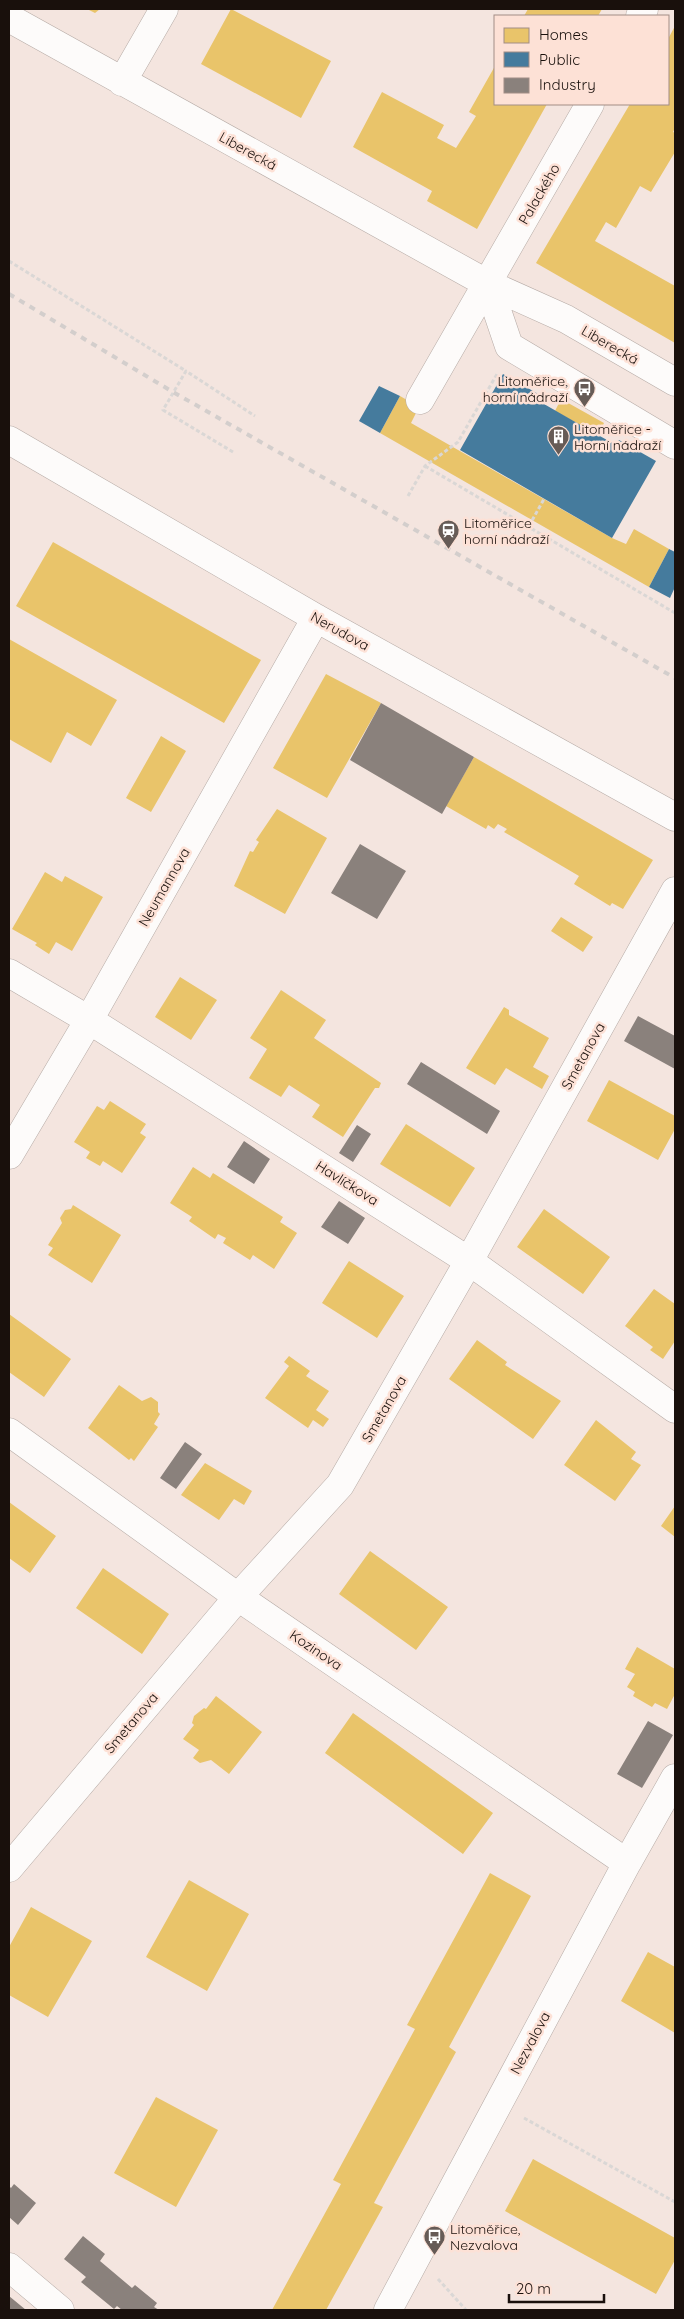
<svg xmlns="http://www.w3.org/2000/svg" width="684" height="2319" font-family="Quicksand,sans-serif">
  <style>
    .homes { fill: #e9c46a }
    .public { fill: #457b9d }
    .industry { fill: #8a817c }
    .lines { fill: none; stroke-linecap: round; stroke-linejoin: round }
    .minor-casing { stroke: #b6aba6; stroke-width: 29 }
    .path { stroke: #dad7d5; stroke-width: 3; stroke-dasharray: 4 2.5; stroke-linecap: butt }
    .minor { stroke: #fdfbfa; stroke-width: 28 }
    .rail { stroke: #d3cecc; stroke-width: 4; stroke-dasharray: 6 6; stroke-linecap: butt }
    .labels { text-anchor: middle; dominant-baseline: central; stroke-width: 5; stroke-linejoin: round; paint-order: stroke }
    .street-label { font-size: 14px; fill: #19100c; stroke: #fde1d6 }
    .poi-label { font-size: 14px; fill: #19100c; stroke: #fde1d6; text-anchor: start }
  </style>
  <rect width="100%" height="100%" fill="#f4e5df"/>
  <!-- homes -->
  <path class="homes" d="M87,9H100L95,13Z
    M231,9L331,61L301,118L201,64Z
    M528,9H602L598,16H524Z
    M675,26V128L673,132L675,133V152L651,192L640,186L616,228L606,222L595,241L675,286V343L536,263L630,104H668V39Z
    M495,66V104H547L477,229L427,201L432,191L353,147L382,92L444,125L437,138L456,148L476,116L469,112Z
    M400,396L419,407L411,423L612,538L626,544L634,529L669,549L649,587L380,433Z
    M561,399L604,423L598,435L555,411Z
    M53,542L261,660L224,723L16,606Z
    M9,639L117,700L91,746L67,732L51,763L9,739Z
    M326,674L381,703L327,798L273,768Z
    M161,736L186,751L151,812L126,798Z
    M474,757L653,860L623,909L612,903L610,906L574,884L579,876L504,832L507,829L498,824L494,829L488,825L486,829L446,806Z
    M277,809L327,838L285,914L234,886L250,851L253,852L259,842L256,840Z
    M45,872L62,882L65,876L103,897L72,951L56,942L49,954L35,945L37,943L12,929Z
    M561,917L593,937L583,952L551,931Z
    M180,977L217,1000L191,1040L155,1017Z
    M281,990L326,1020L314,1038L381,1083L379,1088H375L343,1137L312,1117L320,1105L289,1085L281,1097L249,1078L267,1049L250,1038Z
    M504,1007L509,1010V1015L549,1038L533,1067L549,1076L542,1089L506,1068L495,1085L466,1068Z
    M609,1080L675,1116V1129L658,1160L587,1121Z
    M110,1101L146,1124L140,1133L146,1137L122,1173L103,1161L100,1166L86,1158L90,1152L74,1142L97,1106L104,1110Z
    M406,1124L475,1168L450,1207L380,1164Z
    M193,1167L210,1178L213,1173L283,1217L280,1222L297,1233L274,1269L253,1255L250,1260L223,1243L226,1238L218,1234L215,1239L189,1221L192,1217L170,1203Z
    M73,1205L121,1235L92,1283L48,1255L53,1248L48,1245L62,1223L60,1218L65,1210L71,1209Z
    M544,1209L610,1257L583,1294L517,1247Z
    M349,1261L404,1296L377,1338L322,1303Z
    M654,1289L675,1304V1341L663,1359L650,1350L653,1347L625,1326Z
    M9,1314L71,1359L44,1397L9,1372Z
    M477,1340L507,1362L505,1365L561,1401L533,1439L449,1379Z
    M289,1356L310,1371L306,1376L329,1391L316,1410L329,1419L323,1427L313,1420L308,1428L265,1398L289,1366L284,1362Z
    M119,1385L142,1401L151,1397L158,1402V1412L160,1414L154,1424L158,1427L134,1461L131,1458L129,1460L88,1428Z
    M596,1420L636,1452L631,1459L641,1465L615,1501L564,1465Z
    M205,1463L252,1491L244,1505L234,1499L219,1520L181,1495Z
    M9,1502L56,1536L30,1573L9,1558Z
    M675,1506V1537L661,1526Z
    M370,1551L448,1607L416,1650L339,1594Z
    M103,1568L169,1614L142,1654L76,1608Z
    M637,1647L675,1669V1694L667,1709L655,1703L652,1707L633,1696L635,1692L627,1687L635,1674L625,1669Z
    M216,1696L262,1732L229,1774L211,1760L200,1763L193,1758L199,1750L183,1739L194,1725L192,1723L194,1716L204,1708L206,1709Z
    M353,1713L493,1813L463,1854L325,1753Z
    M490,1873L531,1896L449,2047L456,2052L374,2203L383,2207L326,2310H272L341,2184L333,2180L415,2029L407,2025Z
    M189,1880L249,1914L207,1991L146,1957Z
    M31,1907L92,1941L48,2017L9,1995V1947Z
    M648,1952L675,1967V2033L621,2001Z
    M156,2097L218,2130L176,2207L114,2173Z
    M533,2159L675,2238V2260L656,2294L505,2211Z"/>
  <!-- public -->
  <path class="public" d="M503,374L540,395L537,400L598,435L616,445L619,440L656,461L612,538L460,450Z
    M379,386L400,396L380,433L359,421Z
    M669,549L675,552V587L670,598L649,587Z"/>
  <!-- industry -->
  <path class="industry" d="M381,703L474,757L442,814L350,760Z
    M360,844L406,871L377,919L331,893Z
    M638,1016L675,1036V1069L624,1041Z
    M421,1062L500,1111L487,1134L407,1084Z
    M357,1125L371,1134L353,1162L339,1153Z
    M244,1141L270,1159L254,1184L227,1167Z
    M339,1201L365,1218L348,1244L321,1227Z
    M185,1442L202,1454L176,1489L160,1478Z
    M648,1721L673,1735L642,1788L617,1774Z
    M14,2184L36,2203L18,2225L9,2217V2186L11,2188Z
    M83,2236L105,2254L100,2261L132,2288L135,2285L157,2303L154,2307L159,2310H122L117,2306L114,2309L81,2282L86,2277L64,2259Z
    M9,2296L26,2310H9Z"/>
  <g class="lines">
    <defs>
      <path id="minor" d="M640,16L644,9
        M9,18L488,284L566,319L675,382
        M122,82L164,9
        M488,284L509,346L675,445
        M420,400L590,104
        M9,440L316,618L675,817
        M9,973L89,1020L469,1261L675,1409
        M9,1155L89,1020L316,618
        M9,1432L238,1597L627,1863
        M9,1868L238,1597L340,1485L469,1261L675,891
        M9,2267L60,2310
        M388,2310L627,1863L675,1778"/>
    </defs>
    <!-- minor casing -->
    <use href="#minor" class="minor-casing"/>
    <!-- path -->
    <path class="path" d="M9,261L186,371
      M233,452L163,410L186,371L255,416
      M425,466L675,613
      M408,496L425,466L458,442L497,374
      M529,526L544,499
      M524,2118L675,2202
      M438,2279L466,2310"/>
    <!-- minor -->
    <use href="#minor" class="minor"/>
    <!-- rail -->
    <path class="rail" d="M9,294L173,392L675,678"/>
  </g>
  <!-- icons -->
  <defs>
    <symbol id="bus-pin" viewBox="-11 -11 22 30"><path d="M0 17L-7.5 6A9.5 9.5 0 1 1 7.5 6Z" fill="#665b56" stroke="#fde1d6"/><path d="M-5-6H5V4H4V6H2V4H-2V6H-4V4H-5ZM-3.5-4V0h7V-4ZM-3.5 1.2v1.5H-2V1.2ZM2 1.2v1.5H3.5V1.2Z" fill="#fff"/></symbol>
    <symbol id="building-pin" viewBox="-11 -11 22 30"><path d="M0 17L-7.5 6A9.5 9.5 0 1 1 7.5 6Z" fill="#665b56" stroke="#fde1d6"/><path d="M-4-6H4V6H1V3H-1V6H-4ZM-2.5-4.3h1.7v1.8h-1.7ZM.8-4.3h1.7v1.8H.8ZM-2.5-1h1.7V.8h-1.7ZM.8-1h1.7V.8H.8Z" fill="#fff"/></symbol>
    <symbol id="station-pin" viewBox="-11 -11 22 30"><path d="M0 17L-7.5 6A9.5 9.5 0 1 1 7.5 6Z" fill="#665b56" stroke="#fde1d6"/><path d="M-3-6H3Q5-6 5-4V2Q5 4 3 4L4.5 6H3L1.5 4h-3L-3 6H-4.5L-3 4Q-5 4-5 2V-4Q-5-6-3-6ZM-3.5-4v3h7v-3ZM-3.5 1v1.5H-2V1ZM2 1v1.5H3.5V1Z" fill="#fff"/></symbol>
  </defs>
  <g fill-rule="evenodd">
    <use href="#bus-pin" x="572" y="376" width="25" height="34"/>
    <use href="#building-pin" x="546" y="424" width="25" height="34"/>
    <use href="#station-pin" x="436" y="518" width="25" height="34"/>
    <use href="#bus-pin" x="422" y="2224" width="25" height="34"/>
  </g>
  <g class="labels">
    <!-- street labels -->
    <g class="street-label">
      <text transform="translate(248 151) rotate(29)">Liberecká</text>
      <text transform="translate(539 194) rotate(-60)">Palackého</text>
      <text transform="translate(610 345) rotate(30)">Liberecká</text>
      <text transform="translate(340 631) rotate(29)">Nerudova</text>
      <text transform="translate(164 887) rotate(-60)">Neumannova</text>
      <text transform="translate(583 1056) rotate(-61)">Smetanova</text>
      <text transform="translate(347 1183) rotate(32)">Havlíčkova</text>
      <text transform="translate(384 1409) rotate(-60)">Smetanova</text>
      <text transform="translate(316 1650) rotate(34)">Kozinova</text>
      <text transform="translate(131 1723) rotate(-50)">Smetanova</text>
      <text transform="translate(530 2043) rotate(-62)">Nezvalova</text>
    </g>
    <!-- poi labels -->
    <g class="poi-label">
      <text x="568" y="381" text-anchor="end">Litoměřice,<tspan x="568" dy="16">horní nádraží</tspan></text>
      <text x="574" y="429">Litoměřice -<tspan x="574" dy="16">Horní nádraží</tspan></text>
      <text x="464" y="523">Litoměřice<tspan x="464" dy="16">horní nádraží</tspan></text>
      <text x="450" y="2229">Litoměřice,<tspan x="450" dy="16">Nezvalova</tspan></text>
    </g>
  </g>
  <!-- border -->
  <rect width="684" height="2319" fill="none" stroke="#19100c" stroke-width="20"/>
  <!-- legend -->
  <rect x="494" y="15" width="175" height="90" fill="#fde1d6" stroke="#a28d85"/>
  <rect x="504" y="28" width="25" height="15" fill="#e9c46a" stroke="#a28d85"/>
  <text x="539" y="40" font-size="15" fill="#19100c">Homes</text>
  <rect x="504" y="52" width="25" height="15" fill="#457b9d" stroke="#a28d85"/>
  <text x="539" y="65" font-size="15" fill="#19100c">Public</text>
  <rect x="504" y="78" width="25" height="15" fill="#8a817c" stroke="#a28d85"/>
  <text x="539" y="90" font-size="15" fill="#19100c">Industry</text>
  <!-- scale -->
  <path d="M509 2294v8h95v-8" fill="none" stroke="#19100c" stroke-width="2.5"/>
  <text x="516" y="2294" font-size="15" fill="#19100c" stroke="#fde1d6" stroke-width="4" paint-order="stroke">20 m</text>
</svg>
